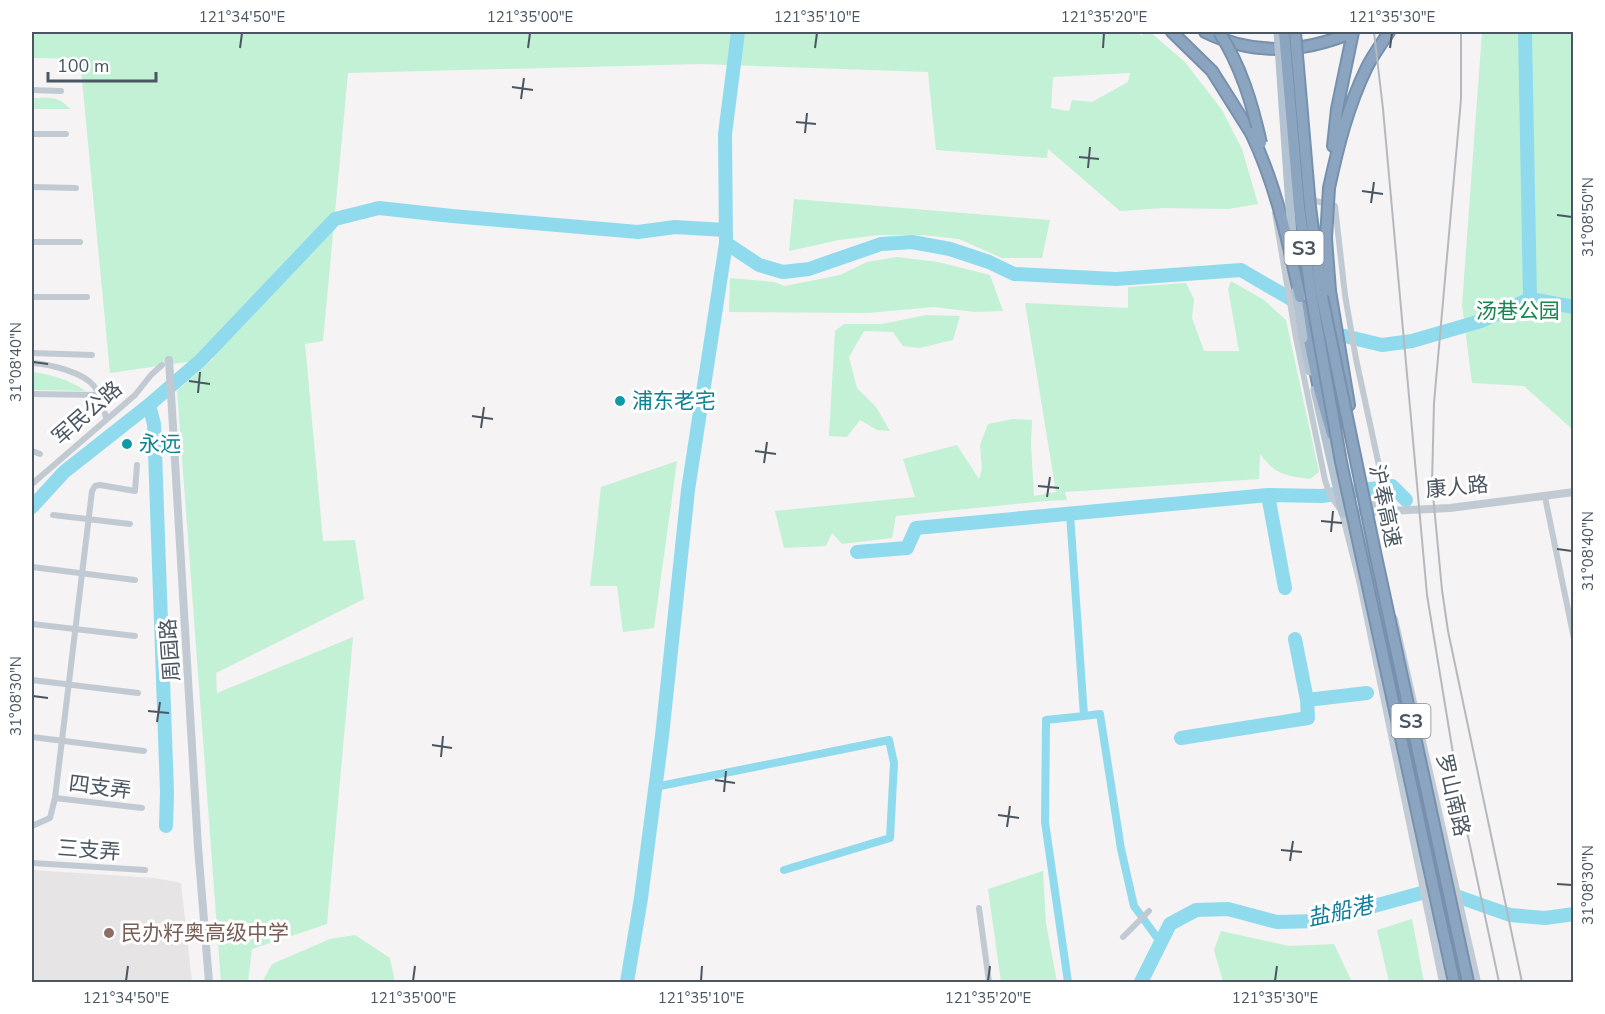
<svg xmlns="http://www.w3.org/2000/svg" width="1605" height="1014" font-family="'Nunito Sans','Noto Sans SC',sans-serif">
  <style>
    .education { fill: #e6e4e5 }
    .green { fill: #c3f1d5; fill-rule: evenodd }
    .lines { fill: none; stroke-linecap: round; stroke-linejoin: round }
    .canal { stroke: #90daee; stroke-width: 8 }
    .river { stroke: #90daee; stroke-width: 14 }
    .motorway-casing { stroke: #7690ad; stroke-width: 14 }
    .minor { stroke: #c1cad2; stroke-width: 6 }
    .tertiary { stroke: #c1cad2; stroke-width: 8 }
    .secondary { stroke: #c1cbd6; stroke-width: 8 }
    .primary { stroke: #b3c2d1; stroke-width: 9 }
    .motorway { stroke: #8ba5c1; stroke-width: 10 }
    .rail { stroke: #b5b8bd; stroke-width: 2 }
    .motorway-bridge-casing { stroke: #7690ad; stroke-width: 14; stroke-linecap: butt }
    .primary-bridge { stroke: #b3c2d1; stroke-width: 9 }
    .motorway-bridge { stroke: #8ba5c1; stroke-width: 10 }
    .ticks { fill: none; stroke: #4a5661; stroke-width: 2 }
    .culture-dot { fill: #0f9aa8; stroke: #fff; stroke-width: 2 }
    .education-dot { fill: #8d6e63; stroke: #fff; stroke-width: 2 }
    .labels { text-anchor: middle; dominant-baseline: central; stroke-width: 6; stroke-linejoin: round; paint-order: stroke }
    .shield { fill: #fff; stroke: #808990; stroke-width: 1.5 }
    .shield-label { font-size: 20px; font-weight: bold; fill: #4a5661 }
    .park-label { font-size: 21px; fill: #17864f; stroke: #fff }
    .culture-label { font-size: 21px; fill: #0d838f; stroke: #fff; text-anchor: start }
    .street-label { font-size: 21px; fill: #4a5661; stroke: #fff }
    .education-label { font-size: 21px; fill: #785e54; stroke: #fff; text-anchor: start }
    .water-label { font-size: 22px; font-style: italic; fill: #0c7c9b; stroke: #fff }
    .neatline { fill: none; stroke: #4a5661; stroke-width: 2 }
    .ticks-label { font-size: 15px; text-anchor: middle; fill: #4a5661 }
  </style>
  <rect width="100%" height="100%" fill="#f5f3f3"/>
  <!-- education -->
  <path class="education" d="M32,870L155,878L181,883L192,982H32Z"/>
  <!-- green -->
  <path class="green" d="M32,32H1137L1142,36L1144,32H1150L1185,62L1222,110L1242,149L1258,204L1228,209L1164,208L1120,211L1048,149L1047,158L936,150L928,72L700,64L348,73L323,341L305,344L323,541L355,540L364,599L216,673L217,693L353,637L327,924L252,949L248,982H221L177,391L214,358L110,373L80,59L32,58ZM1130,73L1128,82L1092,102L1072,100L1069,111L1051,108L1053,77Z
    M1482,32H1573V430L1524,386L1472,383L1462,305Z
    M32,98C49,98 58,95 70,109H32Z
    M794,199L1050,220L1042,258H1002L959,239L922,235H879L839,240L789,251Z
    M897,257L938,262L990,275L1003,311L975,312L934,307L868,313L729,312L730,278L774,282L785,286L840,275L867,262Z
    M1231,281L1264,300L1286,320L1319,472L1310,479C1284,475 1276,475 1260,454L1259,479L1065,492L1067,500L1045,501L896,516L892,538L842,544L832,533L826,546L784,548L775,511L915,497L903,459L957,445L979,479L982,469L980,445L988,424L1013,419L1032,420L1031,445L1034,496L1056,492L1025,303L1128,308V287L1186,283L1194,299L1192,318L1204,351H1239L1228,289Z
    M926,315L960,316L953,340L919,348L903,346L893,332L864,331L849,357L857,388L876,407L890,431L877,430L860,420L847,437L829,436L835,331L844,324H882Z
    M32,372C50,374 71,380 85,391L32,390Z
    M677,461L654,628L623,632L617,586H590L601,487Z
    M1043,871L1046,923L1057,982H1001L988,889Z
    M1412,919L1424,982H1389L1377,930Z
    M1221,931L1289,946L1334,944L1352,982H1223L1214,950Z
    M355,935L390,958L395,982H262L272,964L330,939Z"/>
  <g class="lines">
    <!-- canal -->
    <path class="canal" d="M1084,716L1100,714L1121,849L1134,906L1161,943
      M655,787L889,740L894,763L890,838L784,870
      M1068,982L1045,822L1046,720L1084,716L1070,514"/>
    <!-- river -->
    <path class="river" d="M1525,32L1530,299
      M726,243L759,265L783,272L809,269L881,244L912,242L950,249L989,262L1014,274L1116,279L1241,270L1296,302L1318,324L1332,333L1382,345L1412,341L1481,321L1530,299L1574,307
      M149,405L154,424L167,792L166,826
      M1268,495L1285,588
      M32,507L64,472L149,405L201,360L335,219L379,208L452,216L638,232L675,227L725,230
      M857,552L907,548L916,528L1268,495L1322,496L1392,486L1406,500
      M1295,639L1307,700
      M1181,738L1308,718L1307,700L1367,693
      M627,982L641,898L662,736L688,490L726,243L725,134L738,32
      M1141,982L1170,924L1196,910L1228,909L1277,922L1319,921L1429,891L1459,897L1510,915L1545,918L1574,914"/>
    <defs>
      <path id="motorway" d="M1172,32L1212,71L1251,133
        M1205,32C1254,56 1304,53 1353,32
        M1333,146L1337,109L1353,32
        M1329,188C1338,146 1348,106 1367,67C1373,55 1382,43 1389,32
        M1330,291L1349,405
        M1302,306L1319,389L1332,434"/>
    </defs>
    <!-- motorway casing -->
    <use href="#motorway" class="motorway-casing"/>
    <!-- minor -->
    <path class="minor" d="M32,90L61,91
      M32,134H66
      M32,187L76,188
      M1308,199L1335,206L1345,295L1356,359L1381,475L1380,490L1371,511
      M1275,213L1296,338L1325,480L1330,495L1340,509
      M32,242H80
      M32,297H87
      M32,353L92,355
      M32,363C49,364 83,372 94,386C101,395 104,407 106,418
      M32,394L98,395
      M32,451L40,454
      M32,484L135,395L151,375L162,365
      M1545,497L1574,639
      M53,515L130,524
      M32,567L135,580
      M32,624L135,636
      M32,680L138,693
      M32,737L144,751
      M55,798L142,808
      M32,826L50,818L55,798L92,491L95,486L100,485L135,491L137,465
      M32,863L145,870
      M979,908L989,982
      M1123,937L1149,911"/>
    <!-- tertiary -->
    <path class="tertiary" d="M169,360L198,847L209,982
      M1348,513L1450,508L1574,492"/>
    <!-- secondary -->
    <path class="secondary" d="M1343,513L1360,580L1443,982
      M1394,619L1477,982"/>
    <!-- primary -->
    <path class="primary" d="M1303,338L1310,371
      M1315,390L1343,513"/>
    <!-- motorway -->
    <use href="#motorway" class="motorway"/>
    <!-- rail -->
    <path class="rail" d="M1374,32L1383,109L1427,595L1462,808L1499,982
      M1461,32V99L1434,403L1432,484L1442,590L1448,631L1522,982"/>
    <defs>
      <path id="motorway-bridge" d="M1219,32C1241,66 1252,103 1261,143
        M1284,32L1299,207L1311,294L1341,462L1454,982
        M1295,32L1310,207L1321,292L1375,552L1468,982
        M1251,133C1276,185 1288,241 1300,297
        M1329,188L1326,238L1330,291"/>
    </defs>
    <!-- motorway-bridge casing -->
    <use href="#motorway-bridge" class="motorway-bridge-casing"/>
    <!-- primary-bridge -->
    <path class="primary-bridge" d="M1278,32L1293,251
      M1296,291L1303,338"/>
    <!-- motorway-bridge -->
    <use href="#motorway-bridge" class="motorway-bridge"/>
  </g>
  <!-- ticks -->
  <path class="ticks" d="M240,48L242,33M528,48L530,33M815,48L817,33M1103,48L1104,33M1390,48L1392,33M512,87L533,90M521,99L524,78M796,122L816,124M805,133L807,113M1079,157L1099,159M1088,168L1090,147M1362,191L1383,194M1371,203L1374,182M1557,215L1572,217M33,362L48,364M189,381L210,384M198,393L200,372M472,416L493,419M481,428L484,407M755,451L776,454M764,463L767,442M1038,486L1059,488M1047,497L1050,477M1321,521L1342,523M1331,532L1333,511M1557,549L1572,551M33,696L48,698M148,711L169,713M157,722L160,702M432,745L452,748M441,757L443,736M715,780L735,783M724,792L726,771M998,815L1019,818M1007,827L1010,806M1281,850L1302,852M1290,861L1293,841M1557,884L1572,885M126,981L128,966M413,981L415,966M701,981L702,966M988,981L990,966M1275,981L1277,966"/>
  <!-- markers -->
  <g class="culture-dot">
    <circle cx="620" cy="401" r="6"/>
    <circle cx="127" cy="444" r="6"/>
  </g>
  <circle class="education-dot" cx="109" cy="933" r="6"/>
  <g class="labels">
    <!-- shield labels -->
    <g class="shield">
      <rect x="1284.5" y="231" width="39" height="34" rx="4.5"/>
      <rect x="1391.5" y="704" width="39" height="34" rx="4.5"/>
    </g>
    <g class="shield-label">
      <text x="1304" y="248">S3</text>
      <text x="1411" y="721">S3</text>
    </g>
    <!-- park labels -->
    <g class="park-label">
      <text x="1518" y="311">汤巷公园</text>
    </g>
    <!-- culture labels -->
    <g class="culture-label">
      <text x="632" y="401">浦东老宅</text>
      <text x="139" y="444">永远</text>
    </g>
    <!-- street labels -->
    <g class="street-label">
      <text transform="translate(87 413) rotate(-41)">军民公路</text>
      <text transform="translate(1457 487) rotate(-5)">康人路</text>
      <text transform="translate(1385 506) rotate(78)">沪奉高速</text>
      <text transform="translate(170 650) rotate(-94)">周园路</text>
      <text transform="translate(100 787) rotate(7)">四支弄</text>
      <text transform="translate(1453 795) rotate(77)">罗山南路</text>
      <text transform="translate(89 850) rotate(4)">三支弄</text>
    </g>
    <!-- education labels -->
    <g class="education-label">
      <text x="121" y="933">民办籽奥高级中学</text>
    </g>
    <!-- water labels -->
    <g class="water-label">
      <text transform="translate(1340 912) rotate(-12)">盐船港</text>
    </g>
  </g>
  <!-- border -->
  <rect width="1605" height="1014" fill="none" stroke="#ffffff" stroke-width="66"/>
  <!-- scale -->
  <path d="M48 72v9h108v-9" fill="none" stroke="#4a5661" stroke-width="3"/>
  <text x="57" y="72" font-size="18" fill="#4a5661" stroke="#ffffff" stroke-width="4.5" paint-order="stroke">100 m</text>
  <rect x="33" y="33" width="1539" height="948" class="neatline"/>
  <g class="ticks-label">
    <text x="242" y="22">121°34'50"E</text>
    <text x="530" y="22">121°35'00"E</text>
    <text x="817" y="22">121°35'10"E</text>
    <text x="1104" y="22">121°35'20"E</text>
    <text x="1392" y="22">121°35'30"E</text>
    <text transform="translate(1588 217) rotate(-90)" y="5">31°08'50"N</text>
    <text transform="translate(16 362) rotate(-90)" y="5">31°08'40"N</text>
    <text transform="translate(1588 551) rotate(-90)" y="5">31°08'40"N</text>
    <text transform="translate(16 696) rotate(-90)" y="5">31°08'30"N</text>
    <text transform="translate(1588 885) rotate(-90)" y="5">31°08'30"N</text>
    <text x="126" y="1003">121°34'50"E</text>
    <text x="413" y="1003">121°35'00"E</text>
    <text x="701" y="1003">121°35'10"E</text>
    <text x="988" y="1003">121°35'20"E</text>
    <text x="1275" y="1003">121°35'30"E</text>
  </g>
</svg>
